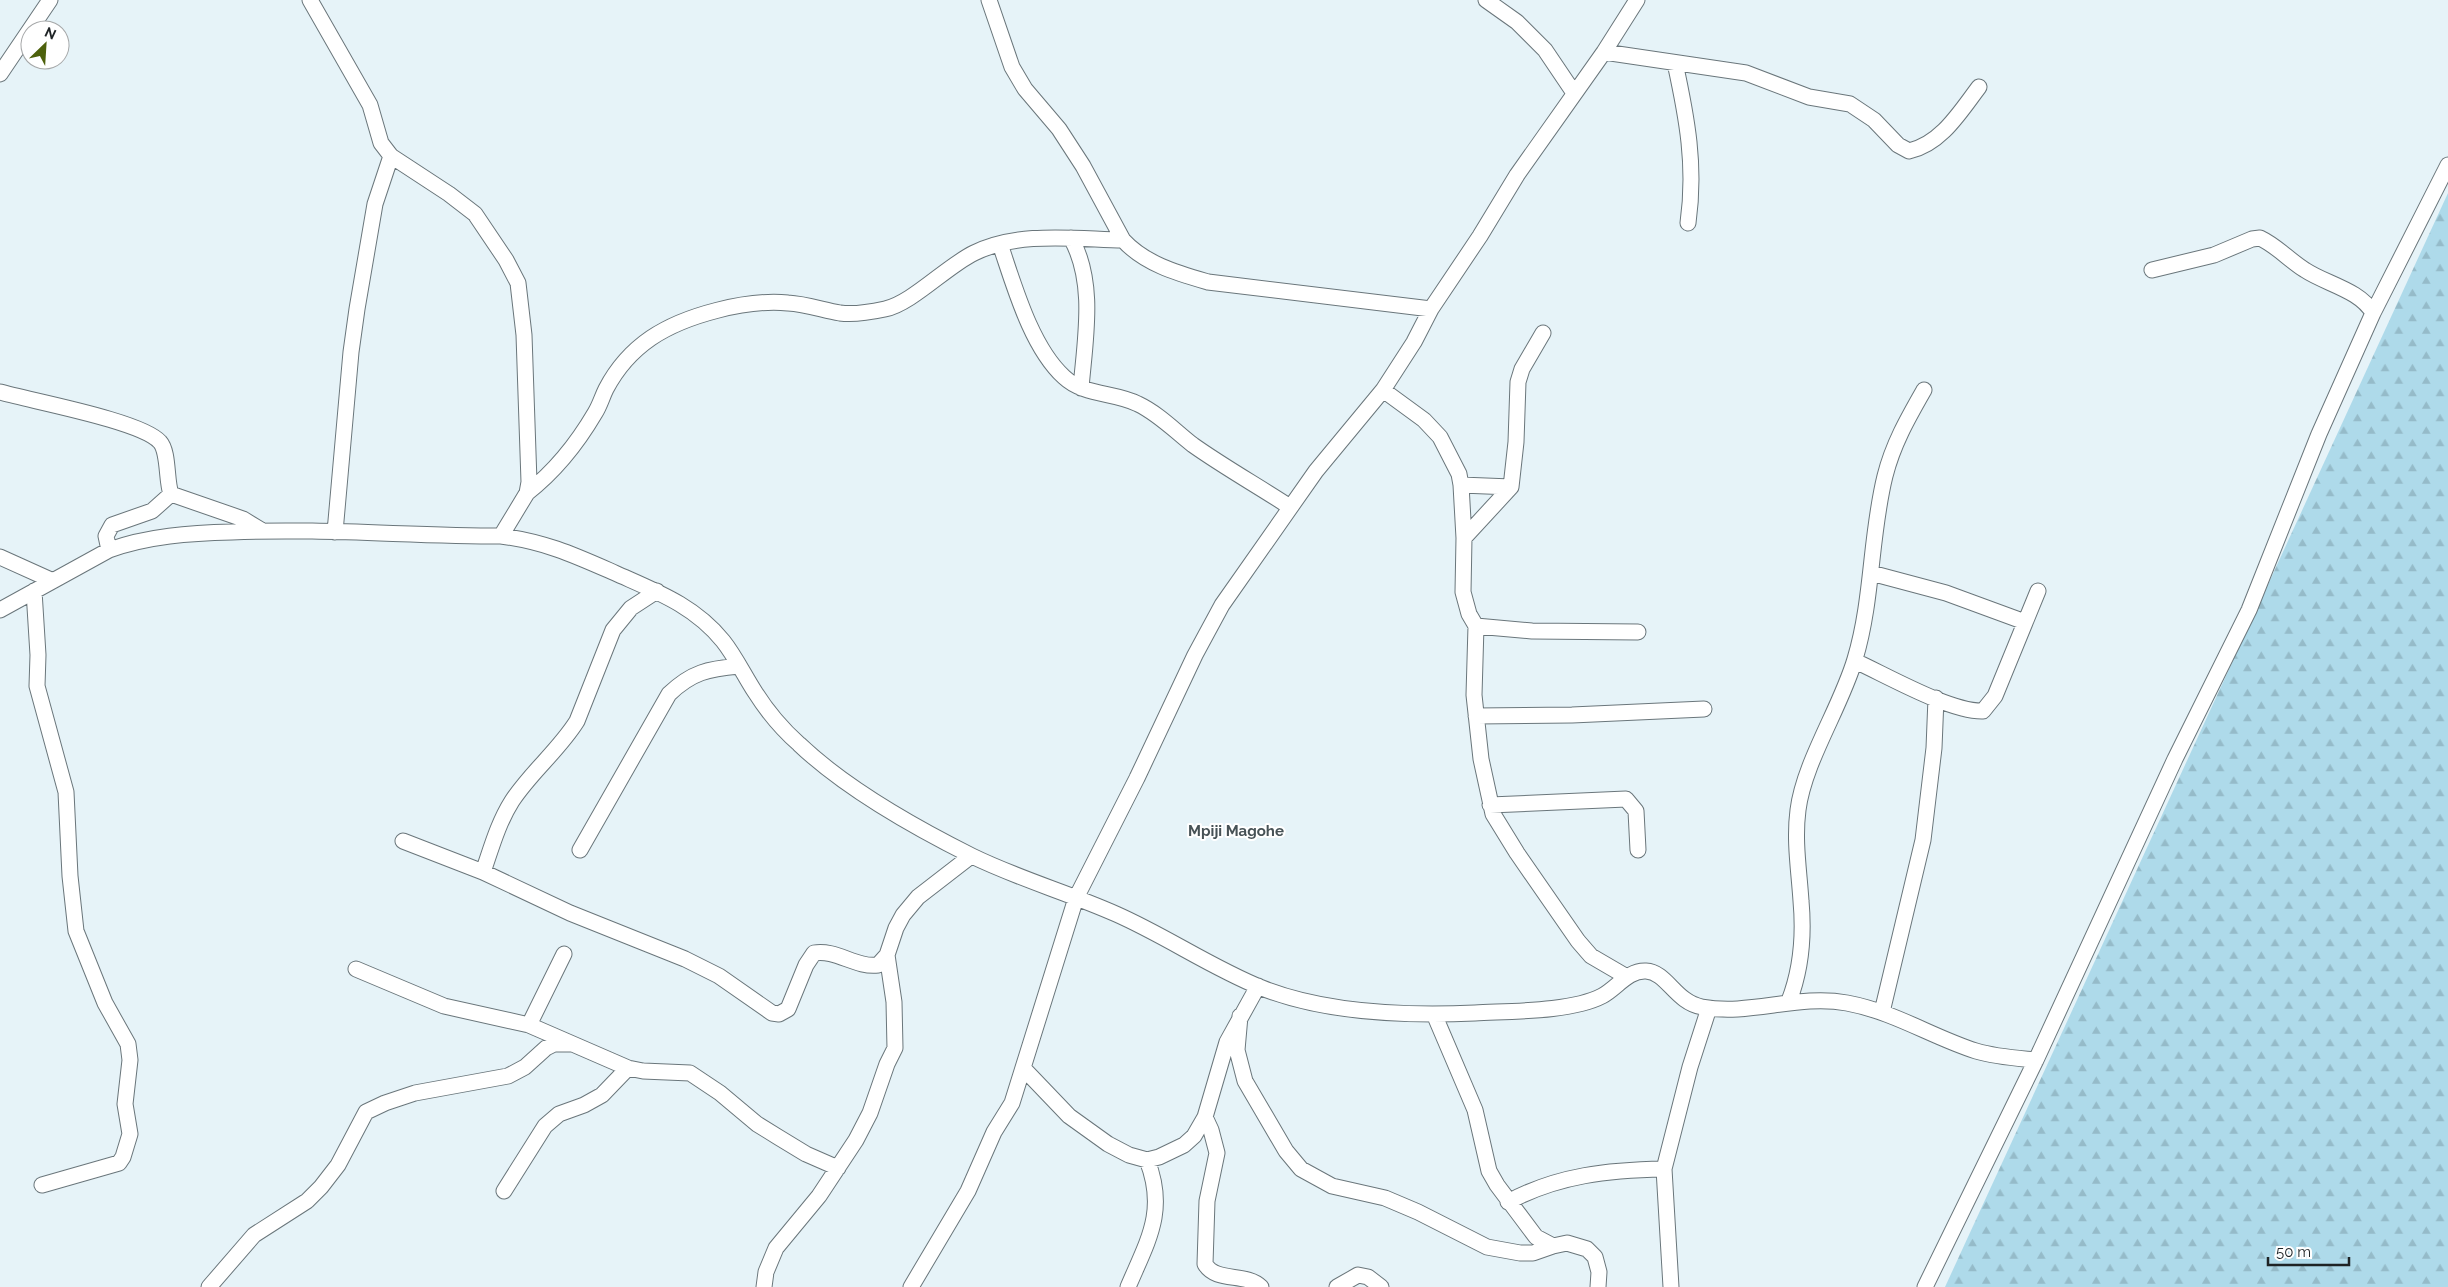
<svg xmlns="http://www.w3.org/2000/svg" width="2448" height="1287" font-family="Raleway,sans-serif">
  <style>
    .forest { fill: url(#forest-firs) }
    .lines { fill: none; stroke-linecap: round; stroke-linejoin: round }
    .minor-casing { stroke: #6a767b; stroke-width: 17 }
    .minor { stroke: #fff; stroke-width: 15 }
    .labels { text-anchor: middle; dominant-baseline: central; stroke-width: 4; stroke-linejoin: round; paint-order: stroke }
    .quarter-label { font-size: 15px; font-weight: bold; fill: #475256; stroke: #fff }
  </style>
  <defs>
    <pattern id="forest-firs" width="22" height="20" patternUnits="userSpaceOnUse" patternTransform="scale(1.25)"><rect width="22" height="20" fill="#aedaea"/><path d="M5 1l3.5 6h-7zM16 11l3.5 6h-7z" fill="#95bbc9"/></pattern>
  </defs>
  <rect width="100%" height="100%" fill="#e6f3f8"/>
  <!-- forest -->
  <path class="forest" d="M2448,193V1287H1945Z"/>
  <g class="lines">
    <defs>
      <path id="minor" d="M310,0L370,105L381,143L391,156L449,194L475,214L506,260L518,283L524,335L529,482L527,493L501,536
        M989,0L1012,67L1025,89L1059,129L1083,166L1123,240C1145,264 1177,273 1208,282L1431,309
        M1486,0L1517,22L1545,50L1574,93
        M1604,52L1746,73L1809,97L1850,104L1874,120L1898,145L1909,151C1941,144 1960,112 1979,87
        M1675,63C1687,118 1696,166 1688,223
        M0,74L50,0
        M1071,238C1096,283 1085,339 1081,388
        M1000,244C1014,285 1031,347 1064,377C1084,396 1115,392 1138,404C1159,414 1175,431 1193,445C1224,467 1258,486 1290,507
        M2152,270L2214,255L2252,239L2260,238C2277,246 2289,260 2305,270C2326,284 2360,290 2373,313
        M1383,390L1424,420L1440,437L1459,474L1461,485L1464,538L1463,592L1469,614L1476,626L1474,695L1481,759L1493,814L1517,853L1578,941L1591,956L1627,977
        M0,392C31,401 142,421 160,442C169,452 166,481 171,494L243,519L261,530
        M1461,485L1511,487
        M527,493C554,472 578,442 595,413C600,405 602,397 606,389C617,368 632,351 651,338C685,315 747,299 788,303C806,304 823,310 840,313C854,315 871,312 885,309C911,304 947,266 974,253C1019,231 1074,239 1123,240
        M335,532L351,352L357,309L375,204L391,156
        M1464,538L1511,487L1516,442L1518,382L1522,369L1543,333
        M109,550L106,536L112,525L152,511L171,494
        M0,557L51,580
        M1871,573L1946,593L2025,622
        M34,591L38,655L37,686L66,792L70,876L76,931L105,1003L128,1044L130,1060L125,1104L130,1134L123,1157L119,1163L42,1185
        M0,610L109,550C148,536 190,533 232,532C321,528 411,536 501,536C546,542 574,555 615,573C655,591 694,605 723,641C735,656 744,675 755,692C767,711 782,729 799,744C844,787 916,828 972,856C1019,879 1069,893 1116,914C1166,936 1212,968 1262,988C1325,1013 1408,1016 1475,1013C1510,1011 1571,1012 1602,996C1617,988 1628,970 1646,971C1667,972 1675,1002 1702,1007C1750,1016 1797,994 1847,1003C1895,1012 1932,1037 1976,1051C1996,1057 2015,1058 2036,1060
        M1476,626L1532,631L1638,632
        M1855,661C1886,675 1950,712 1983,711L1995,696L2038,591
        M1476,716L1572,715L1704,709
        M1490,805L1626,799L1636,811L1638,850
        M403,841L483,872L570,913L685,959L719,976L772,1013L779,1014L788,1009L806,965L814,953C836,949 856,968 878,965L887,955
        M580,850L669,694C692,672 708,669 739,666
        M483,872C491,849 498,823 512,801C531,772 559,750 577,721L613,630L631,608L657,591
        M356,969L444,1006L529,1025L628,1068L643,1071L690,1073L720,1093L757,1124L778,1137L806,1154L838,1168
        M1789,1001C1801,970 1804,934 1801,901C1799,870 1794,841 1798,810C1804,762 1841,707 1855,659C1873,599 1870,536 1885,476C1893,444 1908,418 1924,390
        M1882,1012L1923,840L1934,748L1936,698
        M1434,1014L1475,1110L1489,1171L1497,1185L1536,1237L1553,1246L1567,1243L1587,1249L1595,1257L1599,1272L1598,1287
        M1240,1016L1237,1050L1245,1081L1286,1151L1301,1169L1332,1186L1385,1198L1418,1212L1487,1247L1520,1253H1533L1553,1246
        M529,1025L564,954
        M1024,1069L1069,1116L1108,1144L1129,1155L1147,1160L1159,1157L1184,1145L1194,1136L1205,1117L1227,1042L1258,986
        M1205,1117L1211,1130L1217,1153L1207,1201L1205,1264C1216,1283 1246,1272 1261,1287
        M504,1191L545,1126L559,1114L584,1105L602,1095L628,1068
        M1508,1202C1558,1175 1609,1170 1664,1169
        M209,1287L254,1235L307,1201L321,1187L338,1165L366,1112L385,1103L415,1093L508,1076L525,1067L546,1048L554,1044H572
        M764,1287L766,1272L776,1248L819,1196L856,1140L870,1113L887,1064L895,1048L894,1002L887,955L896,928L903,915L918,897L971,856
        M911,1287L968,1191L994,1132L1012,1103L1076,898L1137,778L1195,655L1222,605L1316,471L1383,390L1414,342L1431,309L1480,236L1517,175L1604,52L1637,0
        M1128,1287C1148,1240 1167,1211 1147,1160
        M1337,1287L1358,1275L1368,1277L1381,1287
        M1671,1287L1664,1169L1690,1067L1709,1008
        M1925,1287L2036,1060L2175,759L2249,610L2319,434L2373,313L2448,165"/>
    </defs>
    <!-- minor casing -->
    <use href="#minor" class="minor-casing"/>
    <!-- minor -->
    <use href="#minor" class="minor"/>
  </g>
  <g class="labels">
    <!-- quarter labels -->
    <g class="quarter-label">
      <text x="1236" y="831">Mpiji Magohe</text>
    </g>
  </g>
  <!-- north arrow -->
  <g transform="translate(45 45) rotate(25)"><circle r="24" fill="#ffffff" stroke="#a5a7a8"/>
  <path d="M0-4L9 19L0 12L-9 19Z" fill="#4d610c"/>
  <text y="-8" font-size="14" font-weight="bold" text-anchor="middle" fill="#1e2325">N</text>
  </g>
  <!-- scale -->
  <path d="M2268 1257v8h81v-8" fill="none" stroke="#1e2325" stroke-width="2.5"/>
  <text x="2276" y="1257" font-size="15" fill="#1e2325" stroke="#ffffff" stroke-width="4" paint-order="stroke">50 m</text>
</svg>
